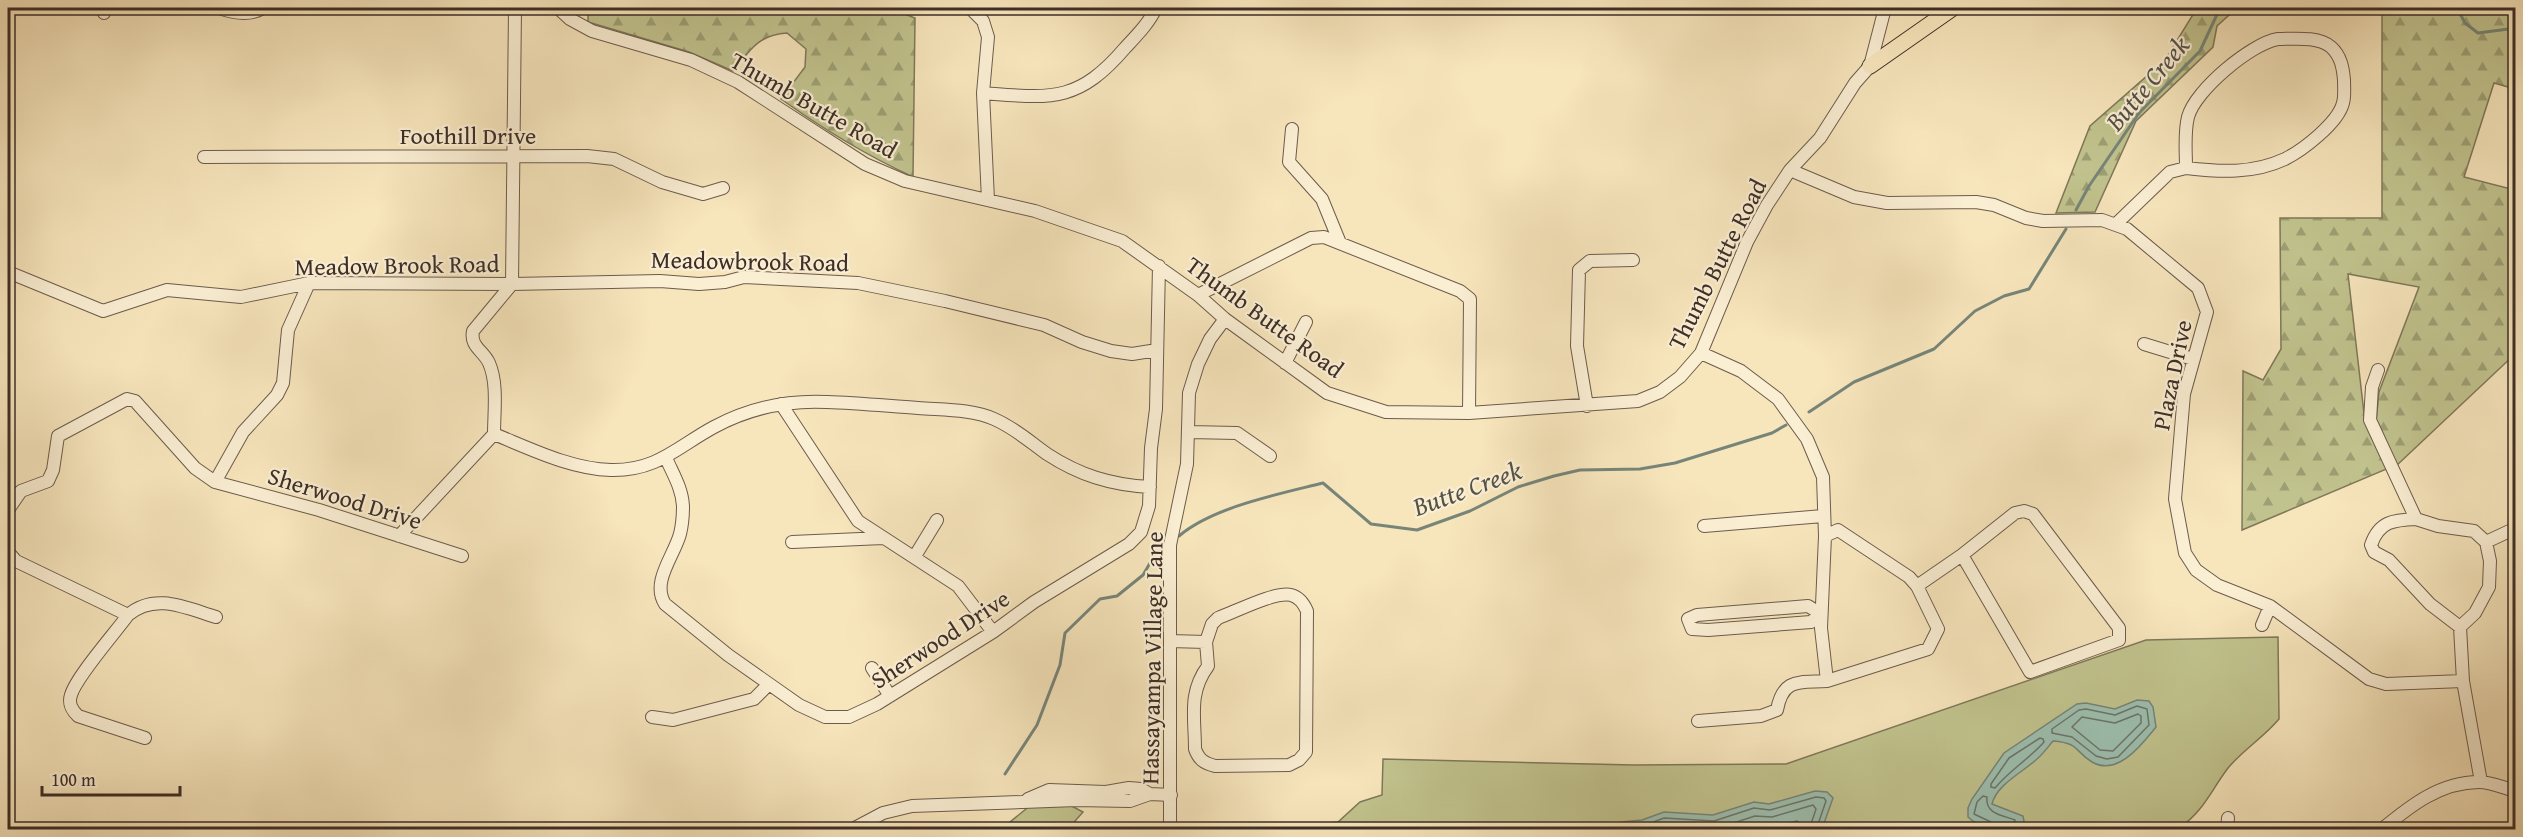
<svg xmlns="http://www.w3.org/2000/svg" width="2523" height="837" font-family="'Gentium Book Plus',serif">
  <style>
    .grass { fill: #c1c38e; stroke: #7f785a; stroke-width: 1.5 }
    .forest { fill: url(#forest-firs); stroke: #7f785a; stroke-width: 1.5 }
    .water { fill: #9dbfaf; stroke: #778579; stroke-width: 1.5 }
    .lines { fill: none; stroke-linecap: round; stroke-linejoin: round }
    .shore { stroke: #6d766b; stroke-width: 1.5 }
    .stream { stroke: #778579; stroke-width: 3 }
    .minor-casing { stroke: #6c5c4c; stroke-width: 14 }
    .major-casing { stroke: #3d2e27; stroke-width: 17 }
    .minor { stroke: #faeed3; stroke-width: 12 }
    .major { stroke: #f7e5bc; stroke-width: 15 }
    .labels { text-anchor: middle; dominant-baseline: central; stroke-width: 4.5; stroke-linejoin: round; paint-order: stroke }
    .street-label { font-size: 24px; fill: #3d2e27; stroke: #faeed3 }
    .water-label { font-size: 26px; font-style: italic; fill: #555249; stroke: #faeed3 }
  </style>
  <defs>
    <pattern id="forest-firs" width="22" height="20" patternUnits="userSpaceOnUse" patternTransform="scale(1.5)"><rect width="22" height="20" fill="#c1c38e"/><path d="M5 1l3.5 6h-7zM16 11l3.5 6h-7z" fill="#9e9f74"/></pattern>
  </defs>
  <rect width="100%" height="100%" fill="#f7e5bc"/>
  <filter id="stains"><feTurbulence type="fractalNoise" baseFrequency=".00333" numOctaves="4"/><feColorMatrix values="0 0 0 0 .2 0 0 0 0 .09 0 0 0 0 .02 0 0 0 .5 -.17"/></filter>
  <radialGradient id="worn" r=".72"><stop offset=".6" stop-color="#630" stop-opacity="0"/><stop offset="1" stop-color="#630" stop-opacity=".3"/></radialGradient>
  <!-- grass -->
  <path class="grass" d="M2278,637L2279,719C2264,737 2243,750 2228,768C2210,792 2204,811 2178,829L1291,830L1296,826L1338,822L1360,802L1382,795L1383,759L1633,765L1786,764L2146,640Z
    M1064,802L1083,812L1068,829L1000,830L1031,805Z"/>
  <!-- forest -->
  <path class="forest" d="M588,8H889L915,18L913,177C866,155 823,129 781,99L805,67L806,49L787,33C758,35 750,50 733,71L689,52L588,22Z
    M2197,8H2237L2217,26L2213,47L2136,121L2095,212L2056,213L2090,126L2165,60Z
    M2451,8H2515V89L2494,83L2464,177L2515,190V354L2396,466L2376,422L2379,392L2419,287L2348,274L2365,422L2389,468L2242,530L2243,371L2263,380L2281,349L2280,218H2382V13H2452Z"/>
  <!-- water -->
  <path class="water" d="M2137,700L2149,701L2153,707L2156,727C2142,744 2118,777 2092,762C2074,751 2080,743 2053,741C2048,747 2043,754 2037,759C2022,773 1997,784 1992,804L2023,816L2024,821L2019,828C2003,831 1980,829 1968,817V808L1972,799L2004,753L2077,704L2086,703L2115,709Z
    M1815,791L1827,792L1833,798L1822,829H1608L1609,826L1621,822L1642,820L1664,812L1713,815L1754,802L1769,804Z"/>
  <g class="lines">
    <!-- shore -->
    <path class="shore" d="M2137,706L2147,709L2149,725L2118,757L2107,759L2096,756L2072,737L2052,733V729L2079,710L2086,709L2115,715Z
      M2138,714L2141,716V723L2113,751L2100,750L2072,727L2082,717L2115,723Z
      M2040,738L2043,739L2044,742C2029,759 2010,770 1995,788L1991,787V784L2009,758Z
      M1617,830L1643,826L1664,818L1714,821L1754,808L1770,810L1816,797L1824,798L1826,801L1816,830
      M1654,830L1666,826L1715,829L1755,816L1772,817L1813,805L1816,809L1809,830
      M1746,830L1757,825L1771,827L1797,821L1800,823V830
      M1994,830L1991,822L1974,814L1977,802L1983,796L1987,797C1985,814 2002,815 2015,820L2013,830"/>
    <!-- stream -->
    <path class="stream" d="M2457,8L2465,23L2478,33L2516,28
      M2076,210L2089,186L2139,113L2200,51L2220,8
      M1809,412L1854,382L1934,349L1975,311L2004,296L2029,289L2066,229
      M1179,536C1213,507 1279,494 1323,483L1371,524L1417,530L1470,511L1518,487L1554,476L1580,470L1640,469L1675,463L1772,433L1786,425
      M1005,774L1037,725L1060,665L1065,633L1100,599L1117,596L1143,575L1153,558L1162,551"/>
    <defs>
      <path id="minor" d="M104,8V13
        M219,8C233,13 250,16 263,8
        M558,8L570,19L592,31L691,60L738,82L865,164L905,181L1035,211L1122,241L1198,295L1225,319L1327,393L1386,412L1469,413L1638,401L1660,392L1680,377L1701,353L1747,242L1767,205L1790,170L1820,138L1855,83L1870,66L1885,8
        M970,8L983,21L988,37L983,93L988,200
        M2278,39C2294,39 2318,36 2331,47C2341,56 2343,68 2344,80C2344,88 2345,96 2343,103C2338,123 2303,150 2285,159C2253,174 2220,172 2186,168C2186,151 2184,133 2188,117C2195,90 2252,43 2278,39Z
        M983,93C1050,98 1077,104 1125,48C1137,35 1149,23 1156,8
        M1292,129L1289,162L1322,199L1340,243
        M204,157L587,156L614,159L662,182L703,194L723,188
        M1790,170L1854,197L1887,203L1976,202L1994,205L2026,218L2043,221L2102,220L2127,229L2198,288L2207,312L2184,394L2175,499L2185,553L2196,570L2217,585L2270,606L2369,679L2386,684L2463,681
        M2116,224L2170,172L2186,168
        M8,272L103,311L167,290L241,297L309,283L512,284L660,281L699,284L725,282L744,277L858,283L945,301L1044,325L1082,342L1111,351L1132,354L1157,350
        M1198,295L1311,238L1324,237L1460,291L1470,299L1469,413
        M2144,344L2193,359
        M1701,353L1741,371L1778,399L1807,439L1823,477L1825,536L1838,530L1909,577L1917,586L1938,629L1928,649L1827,681L1821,628L1825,536
        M1285,363L1306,322
        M2378,370L2372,387L2370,420L2416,519
        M781,404L858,521L958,586L993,632
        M1587,406L1577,346L1579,270L1590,261L1633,260
        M1189,432L1237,433L1270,456
        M494,434C531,449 571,469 611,470C657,471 677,447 714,427C749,408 787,400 827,402C858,403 888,406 918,408C942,410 972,409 994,419C1015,428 1030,442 1047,454C1079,475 1111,485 1150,487
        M494,434C494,412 498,383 489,363C483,350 470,347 473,331L512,284L515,8
        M666,458C673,474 682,488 683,506C683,514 682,526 680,534C674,556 651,582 665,604L728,655L799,705L825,717H849L877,704L993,632L1034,602L1129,544L1141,532L1149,506L1151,448L1156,409L1159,266
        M215,482L319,510L462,556
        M8,510L21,491L48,481L53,470L58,436L127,399L135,401L195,468L215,482L243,432L277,395L283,383L288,330L309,283
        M2416,519L2438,526L2474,531L2486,542L2490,561L2489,587L2475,613L2460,627L2430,604L2389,560L2374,552L2371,545C2379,521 2394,520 2416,519Z
        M1704,526L1823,516
        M399,536L494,434
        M792,542L883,538
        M2486,542L2516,528
        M8,552L16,561L128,615
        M915,556L937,520
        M1917,586L1962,555L2015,513L2024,511L2033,514L2119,628V640L2030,672L1962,555
        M1808,606L1821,614L1811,622L1708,630L1692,629L1688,619L1697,615Z
        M2262,625L2270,606
        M2460,627L2463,681L2481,782
        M1170,641L1206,642L1208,666C1188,693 1195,717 1195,749C1199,760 1204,763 1215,766L1289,765L1299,760L1306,752L1307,611C1304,604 1299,597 1291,595C1275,591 1235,612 1218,618L1212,624L1206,642
        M872,668L890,696
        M652,717L673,720L754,699L769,684
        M1698,721L1761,716L1777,710C1783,677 1800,683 1827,681
        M145,738L78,716C72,710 68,704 71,695C76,677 115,633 128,615C155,592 186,608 216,617
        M1028,799L1049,790L1106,792L1129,788L1141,789L1150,794
        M851,830L883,813L912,806L1076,800L1130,801L1150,794L1171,795
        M1170,830V545L1187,464L1189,393L1198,364L1210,339L1225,319
        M2227,830L2228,818
        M2381,830C2410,806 2440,782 2479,782C2491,782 2504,788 2516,791"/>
      <path id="major" d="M1870,66L1953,8"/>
    </defs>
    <!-- minor casing -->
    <use href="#minor" class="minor-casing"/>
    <!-- major casing -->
    <use href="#major" class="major-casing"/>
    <!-- minor -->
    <use href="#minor" class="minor"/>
    <!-- major -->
    <use href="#major" class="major"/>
  </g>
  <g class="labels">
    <!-- street labels -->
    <g class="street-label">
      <text transform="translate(814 105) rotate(30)">Thumb Butte Road</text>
      <text x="468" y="135">Foothill Drive</text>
      <text transform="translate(750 261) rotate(1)">Meadowbrook Road</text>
      <text transform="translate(1717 264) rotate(-63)">Thumb Butte Road</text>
      <text transform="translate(397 265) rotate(-1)">Meadow Brook Road</text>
      <text transform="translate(1265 317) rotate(36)">Thumb Butte Road</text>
      <text transform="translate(2172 375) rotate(-78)">Plaza Drive</text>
      <text transform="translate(345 498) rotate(17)">Sherwood Drive</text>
      <text transform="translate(940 639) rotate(-33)">Sherwood Drive</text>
      <text transform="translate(1152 658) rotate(-89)">Hassayampa Village Lane</text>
    </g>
    <!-- water labels -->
    <g class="water-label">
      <text transform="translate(2147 83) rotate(-50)">Butte Creek</text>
      <text transform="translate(1467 488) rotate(-20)">Butte Creek</text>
    </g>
  </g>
  <!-- margin -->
  <rect width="2523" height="837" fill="none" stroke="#f7e5bc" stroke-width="30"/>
  <rect x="9" y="9" width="2505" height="819" fill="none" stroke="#3d2e27" stroke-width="3"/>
  <rect x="15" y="15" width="2493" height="807" fill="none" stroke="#3d2e27" stroke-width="1.5"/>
  <!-- scale -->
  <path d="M42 786v9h138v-9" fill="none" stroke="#3d2e27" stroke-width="3"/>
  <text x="51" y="786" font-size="18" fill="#3d2e27" stroke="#faeed3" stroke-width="4.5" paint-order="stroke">100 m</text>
  <rect width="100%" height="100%" filter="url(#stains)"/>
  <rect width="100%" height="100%" fill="url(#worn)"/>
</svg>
